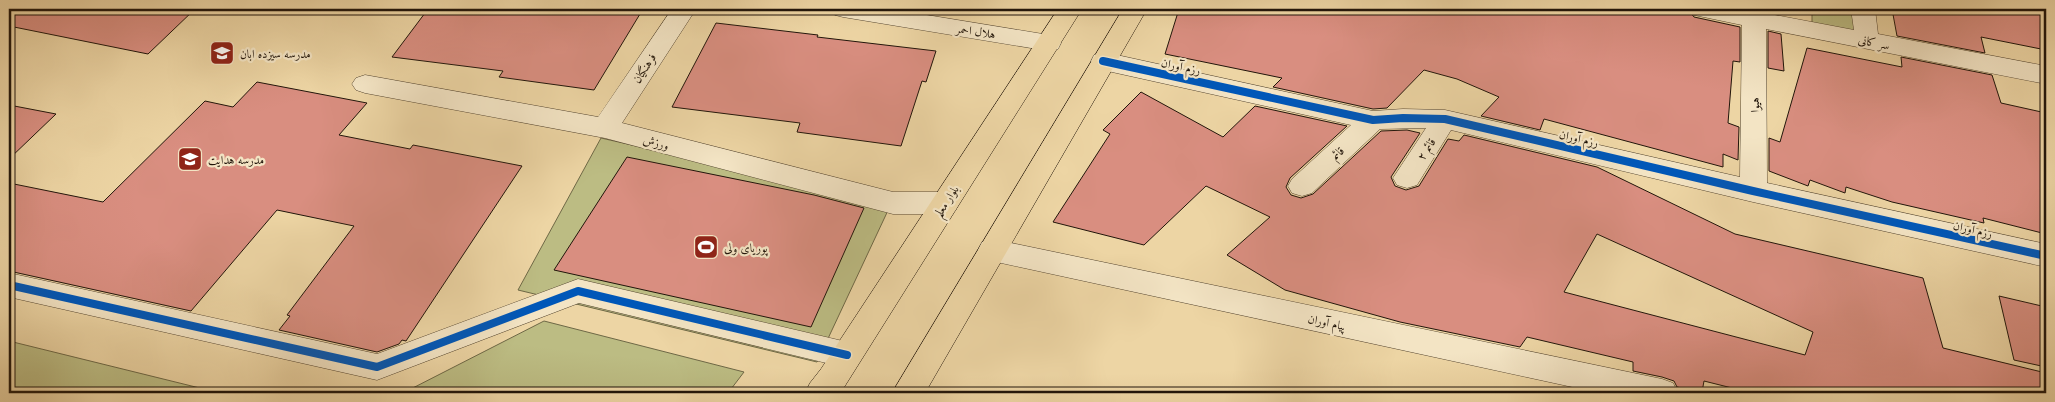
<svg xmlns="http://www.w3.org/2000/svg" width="2055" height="402" font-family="'Libre Caslon Text',Amiri,serif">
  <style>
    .green { fill: #bcbc83; stroke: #6e6846 }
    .building { fill: #d98e80; stroke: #21150a; fill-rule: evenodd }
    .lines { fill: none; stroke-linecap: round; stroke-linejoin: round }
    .minor-casing { stroke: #544530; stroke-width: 1 }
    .major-casing { stroke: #21150a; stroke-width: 1 }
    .minor { fill: #f3e4c4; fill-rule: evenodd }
    .major { fill: #edd5a4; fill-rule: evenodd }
    .cycleway-casing { stroke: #f3e4c4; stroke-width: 11 }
    .cycleway { stroke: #0057b8; stroke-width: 8 }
    .labels { text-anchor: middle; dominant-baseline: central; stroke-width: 4.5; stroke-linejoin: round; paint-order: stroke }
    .street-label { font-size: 12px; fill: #21150a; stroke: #f3e4c4 }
    .poi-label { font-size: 12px; fill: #21150a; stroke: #f3e4c4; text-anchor: start }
  </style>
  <rect width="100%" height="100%" fill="#edd5a4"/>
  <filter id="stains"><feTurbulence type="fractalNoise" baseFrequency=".004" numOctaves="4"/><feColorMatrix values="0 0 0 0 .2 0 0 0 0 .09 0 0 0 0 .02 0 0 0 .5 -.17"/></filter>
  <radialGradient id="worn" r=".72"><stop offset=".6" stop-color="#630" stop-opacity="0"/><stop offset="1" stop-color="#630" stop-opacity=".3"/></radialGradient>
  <!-- green -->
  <path class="green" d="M1812,9H1854L1857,33L1812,24Z
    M601,138L891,204L817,362L518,290Z
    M544,321L744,372L728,393H403Z
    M9,341L220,393H9Z"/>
  <!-- building -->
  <path class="building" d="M9,9H195L148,54L9,26Z
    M428,9H643L594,90L499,77L503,71L392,57Z
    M1179,9H1688L1694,17L1740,27V62L1733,61L1728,123L1739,127L1738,160L1723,154V167L1544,119L1540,130L1481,116L1499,97L1457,79L1424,70L1387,108L1373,109L1273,87L1282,78L1165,54Z
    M1892,9H2046V50L1981,37L1985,53L1897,36Z
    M716,23L818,35L817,37L936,51L926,82L922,81L901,146L797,132L800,123L672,107Z
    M1768,31L1781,34L1784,71L1768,68Z
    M1807,48L1902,67L1901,57L1992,75L2001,103L2046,113V234L1983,218L1984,223L1892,202L1846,187L1845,193L1810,180L1808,186L1769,171V138L1780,142Z
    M257,82L367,103L339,135L410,149L413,145L522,166L406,341L402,340L399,344L377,352L279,330L290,316L287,315L354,226L277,210L191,311L9,271V183L103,202L205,101L233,107Z
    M1141,92L1223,137L1255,106L1347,126L1290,178L1286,187L1291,195L1301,198L1313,194L1381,131L1407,130L1420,133L1391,177L1395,186L1406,190L1419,186L1448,139L1459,141L1464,135L1597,167L1735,234L1923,278L1943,348L2046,373V393H1752L1704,381L1702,392L1677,387L1674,381L1662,377L1633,371V362L1527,337L1520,347L1400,322L1285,290L1227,255L1270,217L1206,186L1144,245L1053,222L1110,134L1103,130ZM1597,234L1813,332L1805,355L1564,292Z
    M9,105L56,114L9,159Z
    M627,157L814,195L864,208L811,327L554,270Z
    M1999,296L2046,307V367L2014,360Z"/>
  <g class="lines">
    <defs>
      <path id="minor" d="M672,9H696L622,123L893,192H945L955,195L959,203L955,211L945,214H893L605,138L365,93L356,90L352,84L356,78L365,75L598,117Z
        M831,9H890L1049,35L1058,37L1061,43L1058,49L1049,51L843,17L835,15Z
        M1690,9H1743L1854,30L1851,9H1875L1878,34L2046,66V84L1766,29L1767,183L2046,244V267L1753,202L1451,130L1417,185L1407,188L1397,185L1393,178L1426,128L1380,129L1312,193L1302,196L1292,193L1288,186L1292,179L1351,125L1103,70L1094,67L1091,61L1094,55L1103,52L1373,111L1403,109L1445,110L1740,177L1742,25L1694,15Z
        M992,239L1662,379L1673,383L1678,393H1600L992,261L982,258L978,250L982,242Z
        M9,273L377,354L578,279L847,342L858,346L862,355L858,364L847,368L579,303L377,380L9,297Z"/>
      <path id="major" d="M1058,9H1082L843,389L839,393H805L810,383L821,369Z
        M1123,9H1147L925,393H892Z"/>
    </defs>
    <!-- minor casing -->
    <use href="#minor" class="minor-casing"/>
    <!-- major casing -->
    <use href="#major" class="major-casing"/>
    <!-- minor -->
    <use href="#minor" class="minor"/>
    <!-- major -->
    <use href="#major" class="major"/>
    <defs>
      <path id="cycleway" d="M1103,61L1373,120L1403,118L1445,119L1753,191L2046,256
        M9,285L377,367L578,291L847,355"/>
    </defs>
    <!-- cycleway casing -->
    <use href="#cycleway" class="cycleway-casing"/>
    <!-- cycleway -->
    <use href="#cycleway" class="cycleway"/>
  </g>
  <!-- icons -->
  <defs>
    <symbol id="school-square" viewBox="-11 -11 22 22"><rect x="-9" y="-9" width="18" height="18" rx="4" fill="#8f2418" stroke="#f3e4c4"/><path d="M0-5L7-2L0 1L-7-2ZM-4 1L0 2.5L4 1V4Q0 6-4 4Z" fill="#fff"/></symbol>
    <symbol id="stadium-square" viewBox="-11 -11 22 22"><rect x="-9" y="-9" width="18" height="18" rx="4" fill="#8f2418" stroke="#f3e4c4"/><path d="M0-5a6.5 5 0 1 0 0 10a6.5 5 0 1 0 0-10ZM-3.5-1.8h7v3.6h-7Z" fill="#fff"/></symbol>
  </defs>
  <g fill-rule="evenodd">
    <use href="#school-square" x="208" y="39" width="28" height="28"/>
    <use href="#school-square" x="176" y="145" width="28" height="28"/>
    <use href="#stadium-square" x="692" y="233" width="28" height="28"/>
  </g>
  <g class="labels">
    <!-- street labels -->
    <g class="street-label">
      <text transform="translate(976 31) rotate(9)">هلال احمر</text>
      <text transform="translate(1874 42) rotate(11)">سر کانی</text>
      <text transform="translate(1181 66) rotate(12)">رزم آوران</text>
      <text transform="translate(644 68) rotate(-57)">فرهنگیان</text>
      <text transform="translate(1754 105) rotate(-90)">هیوا</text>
      <text transform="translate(1579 138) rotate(13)">رزم آوران</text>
      <text transform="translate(656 142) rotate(15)">ورزش</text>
      <text transform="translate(1426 149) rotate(-57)">قائم ۲</text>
      <text transform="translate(1337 153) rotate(-43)">قائم</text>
      <text transform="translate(946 201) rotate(-57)">بلوار معلم</text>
      <text transform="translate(1973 229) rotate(13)">رزم آوران</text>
      <text transform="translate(1327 322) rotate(12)">پیام آوران</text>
    </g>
    <!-- poi labels -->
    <g class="poi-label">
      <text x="240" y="53">مدرسه سیزده ابان</text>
      <text x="208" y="159">مدرسه هدایت</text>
      <text x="724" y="247">پوریای ولی</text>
    </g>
  </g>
  <!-- margin -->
  <rect width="2055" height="402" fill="none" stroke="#edd5a4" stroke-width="30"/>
  <rect x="10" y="10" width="2035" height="382" fill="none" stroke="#21150a" stroke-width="2.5"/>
  <rect x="15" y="15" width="2025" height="372" fill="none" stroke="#21150a"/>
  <rect width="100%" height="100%" filter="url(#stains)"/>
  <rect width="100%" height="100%" fill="url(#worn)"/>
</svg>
